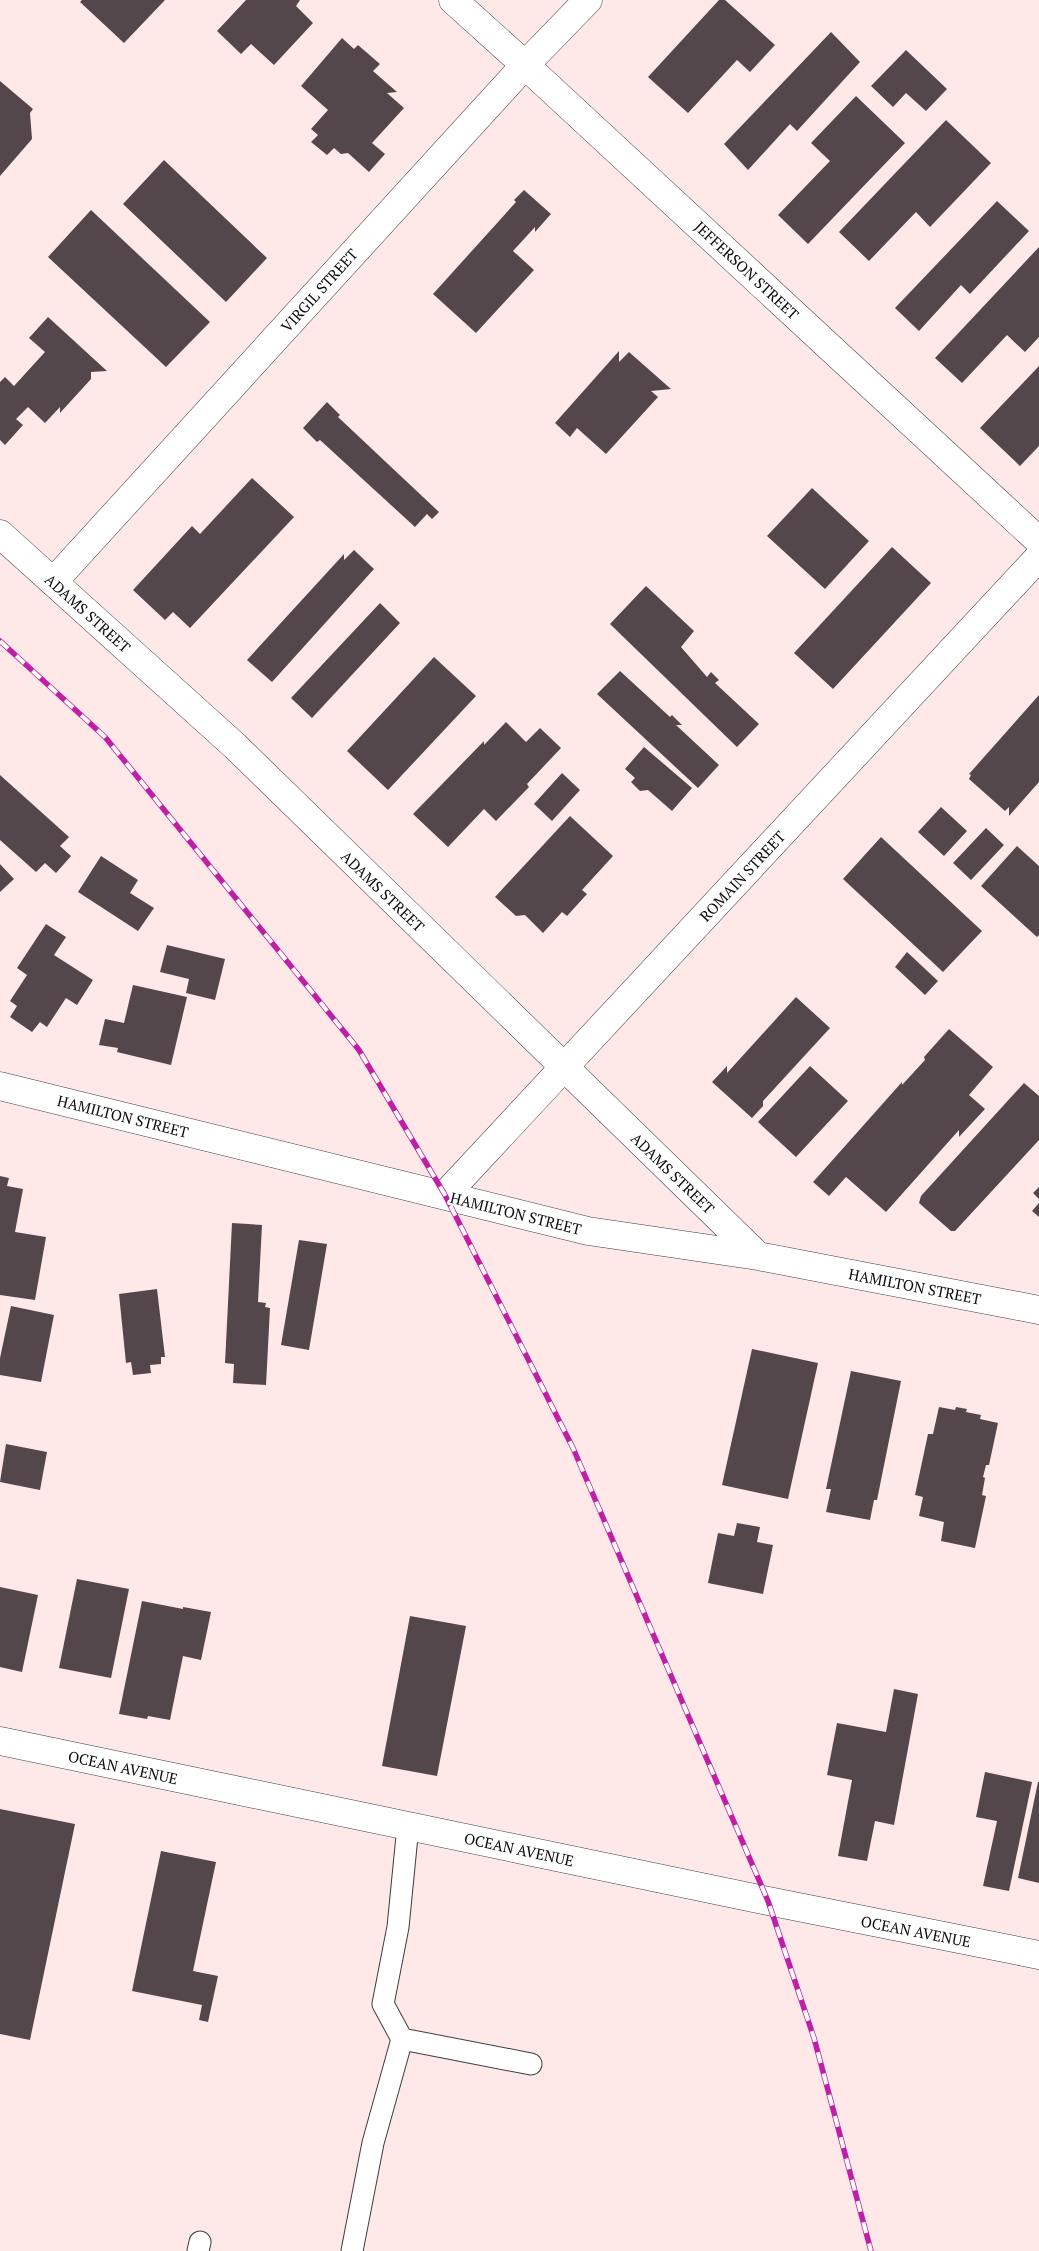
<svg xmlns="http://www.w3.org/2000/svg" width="1039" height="2251" font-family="'PT Serif',serif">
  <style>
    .building { fill: #54474c }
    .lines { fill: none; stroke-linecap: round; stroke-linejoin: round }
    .lane-casing { stroke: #3e3e3e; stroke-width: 23 }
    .street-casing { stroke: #3e3e3e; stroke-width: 29 }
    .lane { stroke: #fff; stroke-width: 21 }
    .street { stroke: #fff; stroke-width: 28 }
    .rail-casing { stroke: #bf1fa7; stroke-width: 5.5 }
    .rail { stroke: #fff; stroke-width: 4; stroke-dasharray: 11; stroke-linecap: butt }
    .labels { text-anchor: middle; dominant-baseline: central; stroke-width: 5; stroke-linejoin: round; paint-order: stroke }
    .street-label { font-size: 15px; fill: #0b0b0b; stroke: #fff }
  </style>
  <rect width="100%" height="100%" fill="#ffe8e8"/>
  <!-- building -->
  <path class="building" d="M82,0H165L124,43L80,2Z
    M246,0H300L296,6L313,23L274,65L251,44L241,54L217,31Z
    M719,0H725L775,45L750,72L737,60L688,113L648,77Z
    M831,32L860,62L797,131L790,124L748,170L724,144Z
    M342,38L354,49L358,45L380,64L373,71L397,92L387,93L404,108L372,143L385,154L369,172L348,153L341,154L334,148L327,155L311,142L318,135L311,129L328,110L301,86Z
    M906,50L947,89L926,111L906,93L893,107L871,86Z
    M0,81L33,109L30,113L32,139L0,176Z
    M856,96L905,143L808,244L778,215L830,161L811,143Z
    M946,120L991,163L930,227L916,212L869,261L839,232Z
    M164,160L267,258L226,302L123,204Z
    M524,190L551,214L535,232V227L513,251L534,270L476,333L433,294L516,202L514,200Z
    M997,201L1029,231L970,294L961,285L919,331L895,308Z
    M91,210L210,322L166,367L48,257Z
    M1039,247V337L1025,352L1007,335L962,383L935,358Z
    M48,317L107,371L91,372V379L60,413V407L45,423L28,407L16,419L23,425L5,445L0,440V382L5,377L14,386L45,352L29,338Z
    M619,351V362L629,352L671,389L651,391L658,397L606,454L577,428L570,437L555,423Z
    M1039,366V446L1020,466L980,428Z
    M327,402L340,415L338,417L439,512L432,519L427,514L415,527L320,440L317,442L303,428Z
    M252,478L294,517L190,628L173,612L165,620L133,590L192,526L200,534Z
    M812,488L869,541L825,589L767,536Z
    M892,547L931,583L833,689L794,653Z
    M354,550L374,569L272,682L247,660L344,554V560Z
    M646,586L694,631L681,647L707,677L711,672L719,680L715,683L759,724L737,747L610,624Z
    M380,603L400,623L312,718L291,698Z
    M434,657L476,696L388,790L347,751Z
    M620,671L670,717L672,715L682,725H676L719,765L698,788L597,694Z
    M1039,695V782L1009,816V807L1005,811L969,779L971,775L969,774Z
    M506,722L526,742L540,728L561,748L527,784L529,787L496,821L484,809L448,847L413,814L484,741V745Z
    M644,747L692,788L672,811L648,790L640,791L631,782L635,778L625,769Z
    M562,773L580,790L552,821L534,804Z
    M0,775L69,837L60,846L71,856L56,873L45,863L36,872L0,840Z
    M941,807L967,831L944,856L918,832Z
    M570,816L613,856L582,890L587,894L567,916L562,912L543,933L525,915L516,916L495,897Z
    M986,828L1004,845L971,880L953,863Z
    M881,837L982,931L943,972L843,879Z
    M1017,846L1039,866V935L1037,937L981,886Z
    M101,856L138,880L130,893L154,908L138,931L78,892Z
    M0,864L14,879L0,892Z
    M46,924L66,937L54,955L93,980L77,1005L66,998L47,1027L40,1022L32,1032L10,1017L17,1006L10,1001L27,975L17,968Z
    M167,945L225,959L215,1000L186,993L189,979L160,972Z
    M907,952L938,981L925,995L895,967Z
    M133,985L187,997L171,1065L117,1052L118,1048L99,1045L105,1019L124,1023Z
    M796,997L830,1028L763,1101V1106L752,1118L712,1082L727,1066V1073Z
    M949,1029L993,1067L969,1095L985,1109L959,1137V1130L886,1212L846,1177L829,1196L813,1182L902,1082V1085L925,1060L924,1057Z
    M810,1066L848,1101L796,1157L758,1122Z
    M1024,1083L1039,1096V1140L955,1231H951L919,1203L921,1196Z
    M0,1176L9,1178L7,1186L23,1189L15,1232L46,1237L35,1300L0,1295Z
    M1039,1187V1199L1033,1193Z
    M1039,1203V1217L1032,1211Z
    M232,1223L262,1225L258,1302L266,1303L265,1307L270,1308L266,1385L233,1383L234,1364L225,1363Z
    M299,1240L327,1244L309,1350L281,1345Z
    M157,1289L165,1357H161V1364L150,1365L151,1373L133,1375L131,1362L126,1363L119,1294Z
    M11,1306L54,1315L41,1382L0,1375V1358Z
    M752,1349L818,1363L788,1499L722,1485Z
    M851,1371L901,1381L877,1500H874L870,1520L826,1512L831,1489H826Z
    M939,1407L955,1410L956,1407L967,1409L966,1412L981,1415L980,1419L998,1423L989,1465H986L983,1477L985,1478L982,1495L986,1496L975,1548L941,1541L944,1522L919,1516L923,1497L915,1495L928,1434H933Z
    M6,1444L47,1452L40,1490L0,1482Z
    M737,1523L760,1527L757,1542L773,1545L763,1594L708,1583L718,1533L734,1536Z
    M77,1579L129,1589L111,1678L59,1668Z
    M0,1587L38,1595L22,1672L0,1667Z
    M142,1601L183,1609V1607L211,1612L201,1660L183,1656L170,1720L148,1716L147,1719L119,1714Z
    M410,1616L466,1626L437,1776L382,1766Z
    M894,1689L918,1694L894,1825L875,1821L867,1861L838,1856L852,1780L827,1775L837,1723L886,1732Z
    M985,1772L1032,1782L1009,1891L983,1886L997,1821L976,1817Z
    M1038,1782H1039V1883L1018,1878Z
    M0,1809L75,1824L30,2040L0,2034Z
    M161,1851L216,1862L193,1971L218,1976L208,2022L199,2020L202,2005L132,1991Z"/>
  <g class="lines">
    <defs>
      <path id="lane" d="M402,2039L383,2004L398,1927L408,1826
        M198,2251L200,2242
        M352,2251L373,2143L402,2039L531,2064"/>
      <path id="street" d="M453,0L525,65L1039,541
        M0,534L235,746L758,1256
        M53,582L525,65L588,0
        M0,1086L588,1231L758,1256L1039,1310
        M445,1195L1039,557
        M0,1741L768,1901L1039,1955"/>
    </defs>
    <!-- lane casing -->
    <use href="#lane" class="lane-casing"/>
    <!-- street casing -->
    <use href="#street" class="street-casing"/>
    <!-- lane -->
    <use href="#lane" class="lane"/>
    <!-- street -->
    <use href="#street" class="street"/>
    <defs>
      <path id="rail" d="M0,641L105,737L359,1050L445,1195L573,1448L768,1901L814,2038L871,2251"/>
    </defs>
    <!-- rail casing -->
    <use href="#rail" class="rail-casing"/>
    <!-- rail -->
    <use href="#rail" class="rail"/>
  </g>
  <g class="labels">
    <!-- street labels -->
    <g class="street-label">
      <text transform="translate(747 270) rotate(43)">JEFFERSON STREET</text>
      <text transform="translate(319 290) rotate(-48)">VIRGIL STREET</text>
      <text transform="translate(88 613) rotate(42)">ADAMS STREET</text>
      <text transform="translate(742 876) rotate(-47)">ROMAIN STREET</text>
      <text transform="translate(383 891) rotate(44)">ADAMS STREET</text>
      <text transform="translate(123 1116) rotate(14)">HAMILTON STREET</text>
      <text transform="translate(673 1173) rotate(44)">ADAMS STREET</text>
      <text transform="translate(516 1213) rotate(14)">HAMILTON STREET</text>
      <text transform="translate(915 1286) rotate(11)">HAMILTON STREET</text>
      <text transform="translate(123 1767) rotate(12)">OCEAN AVENUE</text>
      <text transform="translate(519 1849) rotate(12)">OCEAN AVENUE</text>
      <text transform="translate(916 1931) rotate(11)">OCEAN AVENUE</text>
    </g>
  </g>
</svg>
